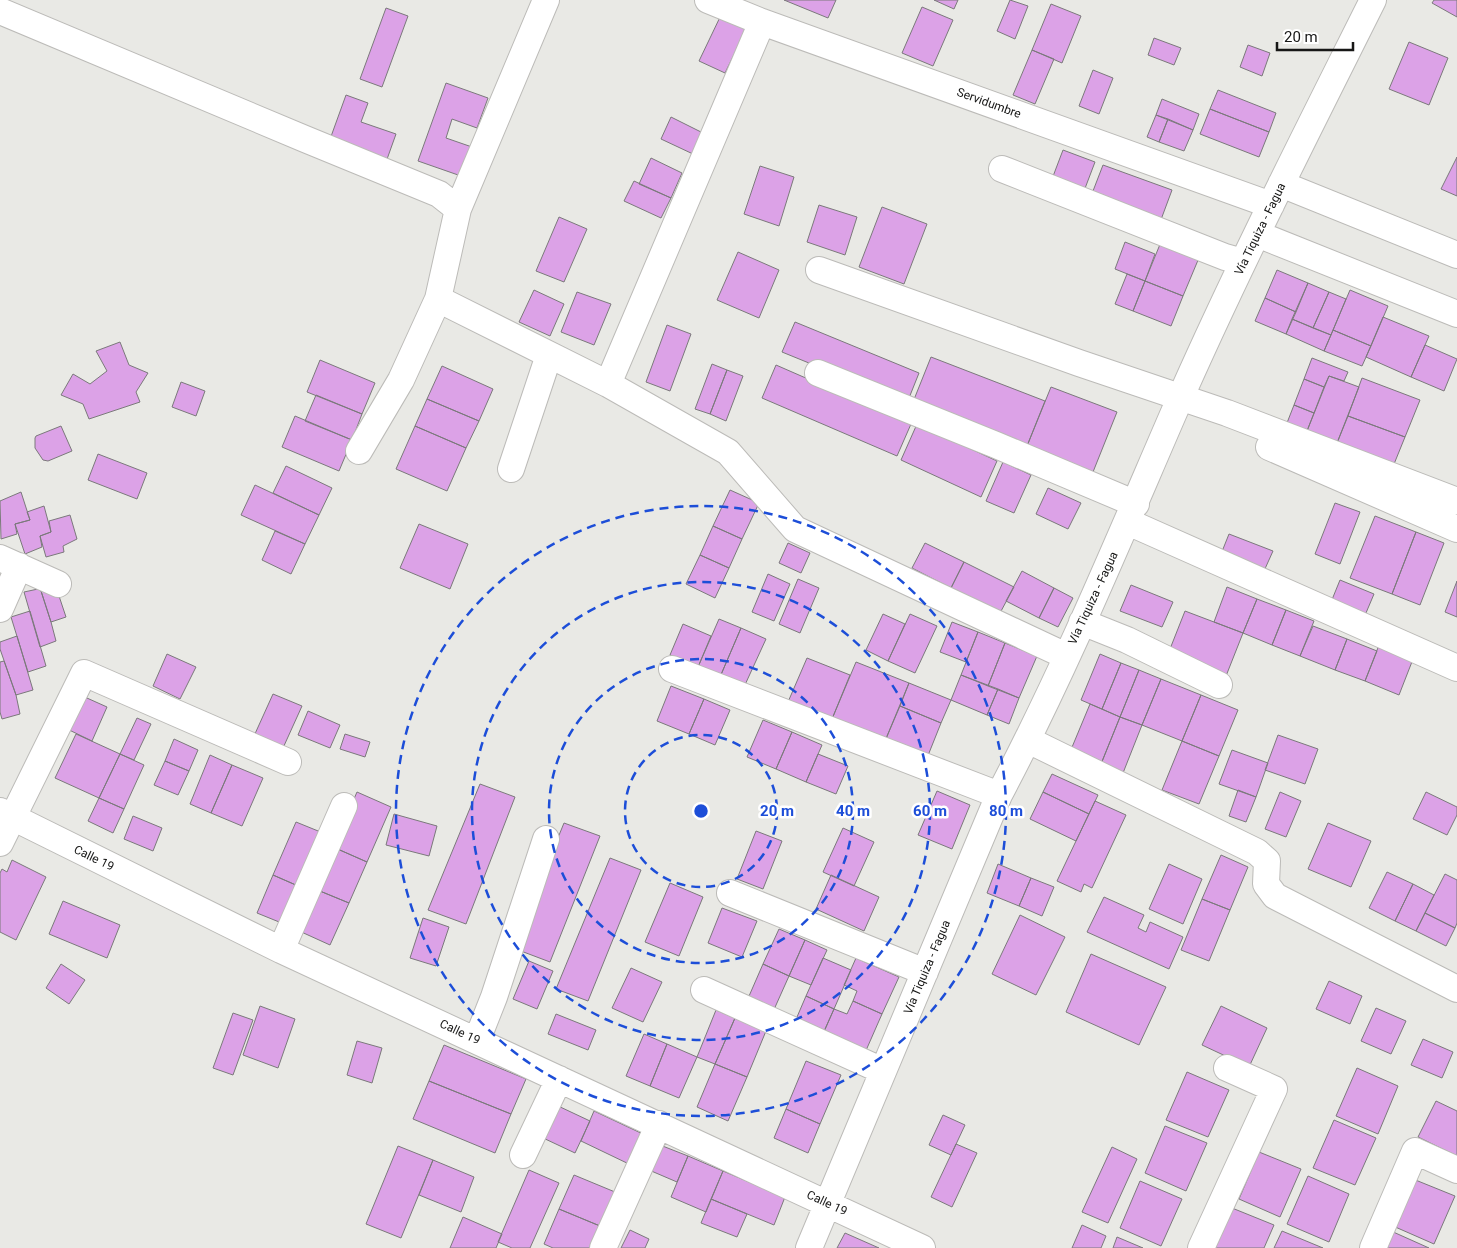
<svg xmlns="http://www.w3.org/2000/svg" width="1457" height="1248" viewBox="0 0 1457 1248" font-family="Roboto,sans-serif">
<rect width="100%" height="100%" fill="#e9e9e5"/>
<path fill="#dca2e7" stroke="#7b797b" d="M784,0H836L828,18Z
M934,0H958L954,9Z
M1010,0L1028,6L1015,39L997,31Z
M1434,0H1457V17L1432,3Z
M1051,4L1081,16L1062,63L1032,50Z
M922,7L953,20L933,66L902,53Z
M386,8L408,16L382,87L360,79Z
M722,13L748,26L725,73L699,61Z
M1154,38L1181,48L1174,65L1148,55Z
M1409,42L1448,58L1429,105L1389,89Z
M1248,45L1270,53L1262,76L1240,67Z
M1032,50L1054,59L1035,104L1013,95Z
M1093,70L1113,78L1099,114L1079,106Z
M446,83L488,98L477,128L452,119L446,138L472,147L461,176L418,161Z
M1218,90L1276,113L1269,132L1210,109Z
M346,95L368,103L361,122L396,134L386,162L329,142Z
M1162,99L1199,114L1193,130L1156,115Z
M1210,109L1269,132L1259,157L1200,134Z
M1156,115L1168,119L1159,142L1147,137Z
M671,117L703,133L693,154L661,139Z
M1168,119L1193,130L1184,151L1159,142Z
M1063,150L1095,162L1084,191L1052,179Z
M1457,157V196L1441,189Z
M651,158L682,173L671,198L639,184Z
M1103,165L1172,190L1159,225L1095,201L1098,193L1093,191Z
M760,166L794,177L779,226L744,214Z
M634,181L671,198L661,218L624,201Z
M819,205L857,217L845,255L807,242Z
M882,207L927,224L904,284L859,267Z
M559,217L587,229L564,282L536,271Z
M1163,237L1201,253L1183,296L1145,281Z
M1125,242L1155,254L1145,281L1115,269Z
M738,252L779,270L759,318L717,300Z
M1277,270L1308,283L1296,312L1265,298Z
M1127,274L1145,281L1133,311L1115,304Z
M1145,281L1183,296L1171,326L1133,311Z
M1308,283L1329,292L1313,328L1292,319Z
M534,290L564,304L550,336L519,322Z
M1350,290L1388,306L1371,346L1333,330Z
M577,292L611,304L594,345L561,332Z
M1329,292L1346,299L1331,335L1313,328Z
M1265,298L1296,312L1286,334L1255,321Z
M1383,317L1429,336L1411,377L1366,357Z
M1292,319L1331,335L1324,351L1286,334Z
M795,322L919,373L907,403L782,352Z
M667,325L691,334L670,391L646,382Z
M1333,330L1371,346L1362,366L1324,351Z
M120,342L129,365L148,373L136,392L140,402L89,419L83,404L61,395L73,374L90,384L107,371L96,351Z
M1425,345L1457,359L1444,391L1411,377Z
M931,357L1045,401L1025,451L911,407Z
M1312,358L1348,372L1344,381L1329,376L1324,387L1304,379Z
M320,360L375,383L362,414L307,392Z
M712,364L727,370L710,414L695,409Z
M776,365L911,424L897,456L762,398Z
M442,366L493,389L479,421L427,399Z
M727,370L743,376L726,421L710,414Z
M1329,376L1359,387L1335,448L1305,436Z
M1362,378L1420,400L1405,437L1348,416Z
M1304,379L1324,387L1314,413L1294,405Z
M181,382L205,391L196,416L172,407Z
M1051,387L1117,412L1091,477L1025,451Z
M316,395L362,414L352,440L305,421Z
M427,399L479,421L466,448L415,426Z
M1294,405L1314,413L1305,436L1285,428Z
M295,416L352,440L339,471L282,447Z
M1348,416L1405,437L1392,469L1335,448Z
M917,424L997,461L981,497L901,460Z
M61,426L72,451L48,461L43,460L35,448V438L36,436Z
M415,426L466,448L447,491L396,469Z
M98,454L147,473L137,499L88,480Z
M1003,462L1031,475L1014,513L986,501Z
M286,466L332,488L319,515L273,493Z
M255,485L319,515L305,544L241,515Z
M1048,488L1081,503L1068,529L1036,514Z
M730,490L759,503L742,539L713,526Z
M21,492L30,520L15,524L17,534L1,539L0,501Z
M1335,503L1360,512L1340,564L1315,554Z
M44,506L51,532L40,536L42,547L25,554L15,524L30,520L27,512Z
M70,515L77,539L63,546L64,552L46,557L40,536L51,532L49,521Z
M1375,516L1416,532L1392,594L1350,578Z
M419,524L468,544L450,589L400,568Z
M713,526L742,539L729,568L700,555Z
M275,531L305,544L291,574L262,560Z
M1416,532L1444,543L1420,605L1392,594Z
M1229,534L1273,551L1264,571L1221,554Z
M788,543L810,553L801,573L779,563Z
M925,543L964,562L951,588L912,568Z
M700,555L729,568L715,598L686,584Z
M964,562L1014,587L1000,613L951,588Z
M1022,571L1054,588L1039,618L1006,601Z
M768,574L790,584L774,621L752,612Z
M798,579L819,588L800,633L779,624Z
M1340,580L1374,594L1363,620L1329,607Z
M1457,581V617L1445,612Z
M1131,585L1173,602L1162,627L1120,611Z
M56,587L66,617L51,622L41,591Z
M1227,587L1257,599L1243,633L1214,622Z
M1054,588L1073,598L1058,627L1039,618Z
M38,589L41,591L51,622L56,641L40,647L24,592Z
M1257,599L1286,610L1272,645L1243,633Z
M1286,610L1314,621L1300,656L1272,645Z
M30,611L46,666L28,672L11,617Z
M1185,611L1243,633L1226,676L1168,654Z
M883,614L905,624L888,661L866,650Z
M910,614L937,626L915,673L888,661Z
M719,619L741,628L720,677L698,667Z
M952,622L978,632L966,662L940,652Z
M683,624L711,636L698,667L670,655Z
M1313,626L1347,639L1335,670L1300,656Z
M741,628L766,639L744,687L720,677Z
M978,632L1005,643L988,686L961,675Z
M17,636L33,690L16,695L0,649V642Z
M1347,639L1377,651L1365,681L1335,670Z
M1381,640L1415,654L1399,695L1365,681Z
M1005,643L1037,656L1019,698L988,686Z
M167,654L196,667L180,699L153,686Z
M1100,654L1121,663L1102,709L1081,700Z
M807,658L850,675L832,719L788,702Z
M4,661L16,695L20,714L2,719L0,712V662Z
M856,662L909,683L885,741L832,719Z
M1121,663L1139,670L1120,717L1102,709Z
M1139,670L1161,679L1142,725L1120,717Z
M961,675L998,689L987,715L951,700Z
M1161,679L1201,695L1182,741L1142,725Z
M909,683L951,700L941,723L900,706Z
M671,686L704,699L689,734L657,721Z
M998,689L1019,698L1009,724L987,715Z
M78,694L107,707L92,741L63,727Z
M273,694L302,706L283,748L254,736Z
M1201,695L1238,710L1219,756L1182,741Z
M704,699L730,710L715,745L689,734Z
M1090,704L1120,717L1101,764L1070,752Z
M900,706L941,723L927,758L885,741Z
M308,711L340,725L330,748L298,735Z
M1120,717L1142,725L1123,773L1101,764Z
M137,718L151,724L134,760L120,754Z
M763,720L792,732L776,769L747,757Z
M792,732L822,745L806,782L776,769Z
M76,734L120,754L99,798L55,778Z
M345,734L370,742L365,757L340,749Z
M1278,735L1318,749L1305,784L1265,770Z
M174,739L198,750L189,771L165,761Z
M1182,741L1219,756L1199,804L1162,790Z
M1232,750L1268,763L1256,797L1219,784Z
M120,754L144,765L124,809L99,798Z
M818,754L848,766L836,794L806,782Z
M210,755L232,765L211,813L190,804Z
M165,761L189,771L178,795L154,785Z
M232,765L263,778L242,826L211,813Z
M1052,774L1098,795L1089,814L1043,792Z
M480,784L515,797L466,924L428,910Z
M1238,790L1256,797L1246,822L1229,816Z
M937,791L970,805L952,849L918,835Z
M357,792L391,807L367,862L333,847Z
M1043,792L1089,814L1076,841L1030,819Z
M1280,792L1301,801L1286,837L1265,829Z
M1426,792L1457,807V815L1447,835L1413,819Z
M99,798L124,809L113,833L88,821Z
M1095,801L1126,815L1092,888L1084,884L1081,892L1057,881Z
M394,814L437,826L429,856L386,845Z
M133,816L162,828L153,851L124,839Z
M296,822L328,835L305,889L273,875Z
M564,823L600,836L550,962L513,948Z
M1328,823L1371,841L1351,887L1308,869Z
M843,828L874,842L854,886L823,872Z
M756,831L782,841L763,889L737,879Z
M333,847L367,862L349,903L315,889Z
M1221,855L1248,867L1230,910L1202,899Z
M610,858L641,870L588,1001L556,989Z
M12,860L46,877L16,940L0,932V873L2,869L7,872Z
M998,864L1031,878L1019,906L987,893Z
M1169,864L1202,879L1183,924L1149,909Z
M1387,872L1413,884L1395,921L1369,908Z
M1445,874L1457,880V923L1455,928L1425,913Z
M273,875L305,889L289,926L257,913Z
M831,875L879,897L864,931L816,909Z
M1031,878L1054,887L1042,916L1019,906Z
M670,883L703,897L679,956L645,942Z
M1413,884L1434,895L1416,931L1395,921Z
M315,889L349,903L330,945L297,930Z
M1104,897L1144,915L1138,928L1146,932L1150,922L1183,937L1169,969L1087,932Z
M1202,899L1230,910L1209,961L1181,950Z
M63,901L120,925L107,958L49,934Z
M722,908L757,921L742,957L708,943Z
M1425,913L1455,928L1446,946L1416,931Z
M1020,915L1065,937L1036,995L992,974Z
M423,918L449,927L436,966L410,958Z
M779,929L805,940L789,976L763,964Z
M805,940L827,950L811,985L789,976Z
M1091,954L1166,987L1139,1045L1066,1012Z
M823,958L851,970L834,1009L806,996Z
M856,958L899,977L882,1014L853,1001L857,991L844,985Z
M529,961L553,971L537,1009L513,999Z
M61,964L85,980L69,1004L46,988Z
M763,964L789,976L772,1014L746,1003Z
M631,968L662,982L643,1022L612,1008Z
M1329,981L1362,996L1350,1024L1316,1009Z
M806,996L834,1009L822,1036L794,1024Z
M853,1001L882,1014L864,1055L822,1036L834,1009L847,1014Z
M260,1006L295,1019L278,1068L243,1055Z
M1221,1006L1267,1028L1249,1067L1202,1045Z
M1376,1008L1406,1021L1391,1054L1361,1041Z
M716,1010L735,1018L715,1064L697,1057Z
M233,1013L253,1020L233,1075L213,1068Z
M556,1014L596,1030L588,1050L548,1034Z
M735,1018L766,1031L747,1077L715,1064Z
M644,1034L667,1044L650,1086L626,1076Z
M1423,1039L1453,1052L1442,1078L1411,1065Z
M357,1041L382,1048L372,1083L347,1075Z
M667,1044L697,1057L679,1098L650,1086Z
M444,1045L526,1079L511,1114L429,1081Z
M806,1061L841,1075L820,1124L786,1109Z
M715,1064L747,1077L728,1121L697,1107Z
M1357,1068L1398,1086L1378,1134L1336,1116Z
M1187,1072L1229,1090L1208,1137L1166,1120Z
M429,1081L511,1114L495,1153L413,1119Z
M1436,1101L1457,1111V1156L1418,1137Z
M556,1105L590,1121L575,1153L541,1137Z
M786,1109L820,1124L808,1153L774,1138Z
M594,1111L645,1135L631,1165L581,1141Z
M943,1115L965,1125L951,1155L929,1145Z
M1334,1120L1376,1138L1355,1185L1313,1168Z
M1165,1126L1207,1143L1186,1191L1145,1173Z
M956,1144L977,1153L952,1207L931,1197Z
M660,1145L688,1156L677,1182L649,1170Z
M398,1146L433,1160L401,1238L366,1224Z
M1112,1147L1137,1159L1108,1223L1082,1212Z
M1259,1152L1301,1169L1280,1217L1239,1199Z
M688,1156L723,1171L706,1212L671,1197Z
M433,1160L474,1177L461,1212L419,1195Z
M529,1170L559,1183L530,1248H512L498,1242Z
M723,1171L785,1197L774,1225L711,1199Z
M574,1175L615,1192L600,1226L559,1209Z
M1308,1176L1349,1194L1329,1242L1287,1224Z
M1413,1179L1455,1196L1434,1244L1393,1226Z
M1140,1181L1182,1199L1161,1246L1120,1228Z
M711,1199L747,1214L737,1237L701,1223Z
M1232,1208L1274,1225L1264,1248H1214Z
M559,1209L600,1226L591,1248H553L544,1244Z
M463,1217L502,1234L496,1248H450Z
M1082,1225L1106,1236L1101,1248H1072Z
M630,1230L649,1239L645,1248H621Z
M1282,1231L1323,1248H1274Z
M1391,1231L1429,1248H1384Z
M845,1233L879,1248H837Z
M1117,1237L1143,1248H1113Z"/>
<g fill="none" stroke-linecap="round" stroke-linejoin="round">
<defs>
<path id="minor" d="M708,0L762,22L1271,205
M0,11L305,139L439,194L458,209
M1002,169L1225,257L1243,262
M1281,184L1457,255
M1257,234L1457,314
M819,270L1079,363L1227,413L1457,501
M438,299L608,384L728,452L795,529L1066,656
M818,373L996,445L1136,504
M608,384L762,22
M1269,447L1457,529
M359,451L401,380L438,299L458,209L546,0
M511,469L549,355
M1128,522L1457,668
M0,558L58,584
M0,609L19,566
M1082,622L1127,640L1219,685
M672,669L999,795
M1028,740L1257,852L1267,861L1266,884L1275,896L1457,989
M0,811L281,950L922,1248
M0,843L84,673L288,762
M730,893L925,972
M281,950L344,806
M704,990L883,1071
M477,1040L494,997L546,839
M523,1155L559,1079
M603,1248L659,1124
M809,1248L999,795C1065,670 1119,539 1175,410C1236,271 1305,136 1373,0
M1201,1248L1274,1089L1227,1068
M1373,1248L1415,1151L1457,1170"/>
</defs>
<use href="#minor" stroke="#bcbbb8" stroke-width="28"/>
<use href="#minor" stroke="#fff" stroke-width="26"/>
</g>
<g fill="none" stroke="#1d4ed8" stroke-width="2.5" stroke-dasharray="9 6">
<circle cx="701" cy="811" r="76"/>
<circle cx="701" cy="811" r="152"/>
<circle cx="701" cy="811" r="229"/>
<circle cx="701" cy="811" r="305"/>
</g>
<g text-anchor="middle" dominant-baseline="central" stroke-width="5" stroke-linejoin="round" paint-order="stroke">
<g font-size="12" fill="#171716" stroke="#fff">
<text transform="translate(989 103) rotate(20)">Servidumbre</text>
<text transform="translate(1260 229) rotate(-64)">Vía Tiquiza - Fagua</text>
<text transform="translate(1093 598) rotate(-65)">Vía Tiquiza - Fagua</text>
<text transform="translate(94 858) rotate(26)">Calle 19</text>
<text transform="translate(927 967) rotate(-67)">Vía Tiquiza - Fagua</text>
<text transform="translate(460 1032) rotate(25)">Calle 19</text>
<text transform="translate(827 1203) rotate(25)">Calle 19</text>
</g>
</g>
<circle cx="701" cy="811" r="8" fill="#1d4ed8" stroke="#fff" stroke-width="2.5"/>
<g font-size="15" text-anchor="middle" font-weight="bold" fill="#1d4ed8" stroke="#fff" stroke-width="5" stroke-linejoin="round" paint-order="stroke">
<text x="777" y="816">20 m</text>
<text x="853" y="816">40 m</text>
<text x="930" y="816">60 m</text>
<text x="1006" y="816">80 m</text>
</g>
<path d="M1277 42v8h76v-8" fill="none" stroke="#171716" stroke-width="2.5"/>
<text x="1284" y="42" font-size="15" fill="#171716" stroke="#ffffff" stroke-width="4" paint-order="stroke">20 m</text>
</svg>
